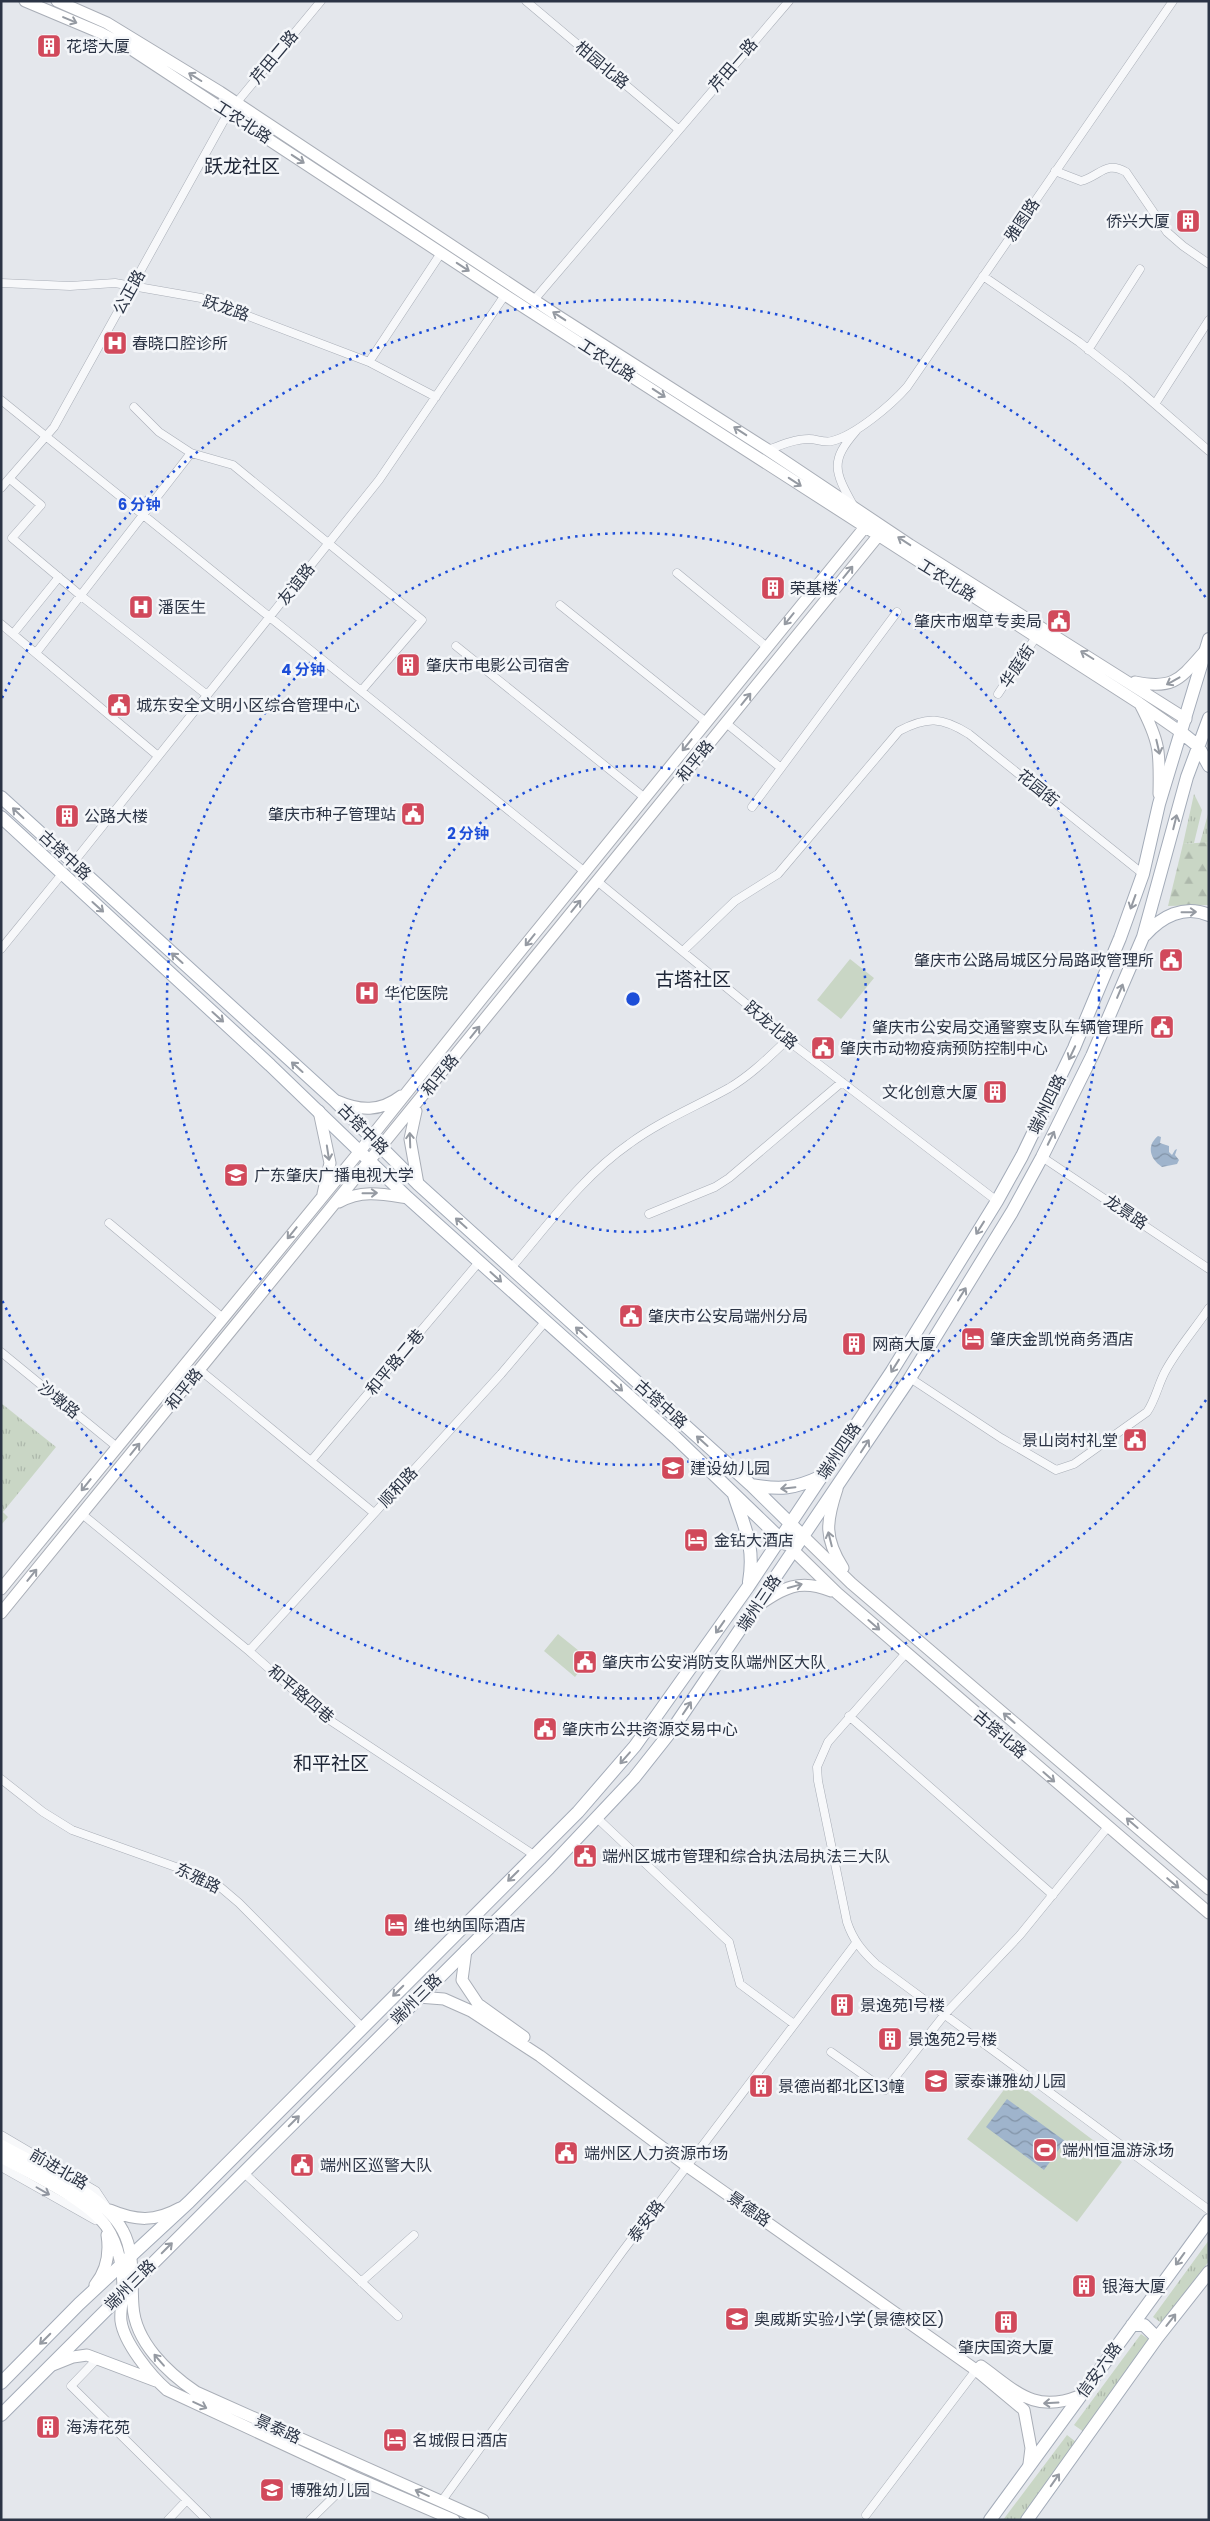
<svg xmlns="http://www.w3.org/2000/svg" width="1210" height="2521" viewBox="0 0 1210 2521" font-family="Poppins,'Noto Sans SC',sans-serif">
<defs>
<pattern id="grass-tufts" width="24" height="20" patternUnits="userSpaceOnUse" patternTransform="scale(1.25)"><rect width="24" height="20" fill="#c9d6c5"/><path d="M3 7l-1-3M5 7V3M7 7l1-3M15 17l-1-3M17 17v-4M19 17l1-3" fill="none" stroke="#adb8ab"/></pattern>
<pattern id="forest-firs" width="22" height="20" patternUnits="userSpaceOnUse" patternTransform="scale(1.25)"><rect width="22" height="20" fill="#c9d6c5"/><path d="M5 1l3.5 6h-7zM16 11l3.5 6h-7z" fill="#adb8ab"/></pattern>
<pattern id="water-waves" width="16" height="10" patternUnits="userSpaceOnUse" patternTransform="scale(1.25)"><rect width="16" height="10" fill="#9fb4cc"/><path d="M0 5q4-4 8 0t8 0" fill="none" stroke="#8293a7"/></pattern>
</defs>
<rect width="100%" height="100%" fill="#e4e7ec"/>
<path fill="url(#grass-tufts)" d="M1194,794L1202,810L1194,843L1183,844Z
M1208,814L1209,842L1200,843Z
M1,1403L56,1447L3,1512L8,1517L1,1525Z
M1209,2240V2261L1163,2324L1153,2317Z
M1141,2334L1151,2341L1084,2432L1074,2425Z
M1067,2435L1076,2442L1019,2520H1003Z"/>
<path fill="url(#forest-firs)" d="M1209,842V905L1168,906L1183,844Z"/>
<path fill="#c9d6c5" d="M850,959L874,978L841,1019L817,1000Z
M558,1634L589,1659L575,1677L544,1651Z
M1012,2079L1122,2162L1077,2222L967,2139Z"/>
<path fill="url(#water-waves)" d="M1158,1136L1161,1137L1160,1143L1169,1146V1152L1172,1155L1175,1150L1177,1149L1175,1155L1179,1160L1177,1164L1162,1167C1150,1159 1146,1146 1158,1136Z
M1007,2099L1065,2141L1044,2170L986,2127Z"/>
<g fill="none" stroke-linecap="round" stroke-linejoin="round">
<defs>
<path id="street" d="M526,1L678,129
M1055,171L1081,181C1100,176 1106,160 1126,172L1167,232L1183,246L1209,264
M983,276L1079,342L1126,379L1209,451
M1,283L70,286L115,283L201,298L369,362L436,397
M534,300L789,1
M1088,350L1140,269
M369,362L441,253
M1,400L585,872
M1155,404L1209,320
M134,407L159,432L191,453L233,465L422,620L362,690
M768,450C781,445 795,439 809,439C817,439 824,443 832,441C856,435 891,405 907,387L1173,1
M10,479L41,505L12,538L80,595L207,695
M1,488L54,427L228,113L321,1
M853,505C834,471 830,461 856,431
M677,573L767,647
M560,605L706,722
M1,624L158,756
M13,634L59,577
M456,646L645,798
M36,653L191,453
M998,694L1036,637
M726,723L781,768
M752,807L897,612
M73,863L379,480L505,295
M597,881L755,1011L787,1040L997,1201
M1,949L62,874
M683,951L735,901L778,874L899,731C927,716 942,717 969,734L1143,874
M1042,1157L1209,1269
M649,1214L715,1187L729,1178L842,1082
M109,1223L223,1318
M511,1268C548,1225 583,1176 629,1144C660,1121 695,1107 729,1088C751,1075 769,1057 787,1040
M1,1352L117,1447
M200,1370L374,1513
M910,1378L1001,1438L1056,1470L1074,1464L1147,1412C1156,1399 1158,1384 1166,1370C1178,1348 1195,1329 1209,1308
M311,1461L479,1262
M82,1514L249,1651L322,1715L534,1855
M249,1651L501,1374L545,1322
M906,1653L828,1742L817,1767L818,1781L847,1922C853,1940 862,1951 876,1964L1209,2210
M849,1716L1053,1895
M1,1779L43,1812L72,1830L201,1876L219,1886L239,1903L362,2027
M597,1818L729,1942L740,1984L794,2024
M831,2052L885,2090L945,2014L1020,1935L1107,1828
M1,2135L96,2191L106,2206
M1,2167L95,2220
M243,2172L398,2316
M361,2282L414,2235
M98,2358L71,2386L207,2520
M441,2502L622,2252L856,1943
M866,2515L976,2370
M168,2520L186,2501
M310,2520L354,2477"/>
<path id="secondary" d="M25,1L101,33L131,49L505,295L1139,703L1182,733
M57,1L107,23L220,92L558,316L768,450L910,545L1186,719
M1135,682C1174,690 1180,679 1205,651
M1140,704C1160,742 1160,752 1159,794
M337,1101C360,1111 380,1112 401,1096
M319,1111L330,1163L323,1194
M416,1111L410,1139L418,1184
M339,1202C362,1189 383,1194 408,1198
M837,1489C826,1522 824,1538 843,1568
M804,1537L851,1583L1209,1889
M794,1551L837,1593L1209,1913
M1,1589L360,1151L483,997L865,527
M757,1606C784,1588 799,1578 831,1591
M1,1613L878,536
M466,1950L462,1980L478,2004L524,2037
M418,1997L444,1999L471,2011L540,2056L687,2166L976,2370L1024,2410L1031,2448L1029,2464
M1,2145C38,2166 104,2194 123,2231C135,2253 131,2282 133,2306C135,2342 168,2373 196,2392L483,2520
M1,2157C31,2174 86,2199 106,2226C119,2245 124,2272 123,2295C122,2303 120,2313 121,2321C124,2343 151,2376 167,2390L354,2477L454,2520
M110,2210C136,2221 155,2222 180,2208
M95,2285C107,2270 110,2254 107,2235
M53,2365L73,2357L87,2355L156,2381
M981,2366C1016,2391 1034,2414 1079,2396"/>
<path id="primary" d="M1182,733L1198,746L1209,766
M1,797L334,1100L418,1184L751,1485L804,1537
M1,817L270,1065L408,1198L676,1438L786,1544
M1145,935C1161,917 1184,904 1209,915
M751,1485C781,1490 794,1489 822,1476
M734,1495C745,1529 755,1546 749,1582
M1132,2325H1144L1157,2338
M1,2383L79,2304L189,2202L578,1812L635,1746L748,1587L892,1371L997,1201L1022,1156L1074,1048L1120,938L1143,874L1159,804L1209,639
M1,2415L549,1868L634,1778L672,1730L910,1378L1012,1212L1042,1157L1092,1056L1143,937L1187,777L1209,718
M990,2520L1209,2220
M1027,2520L1157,2338L1209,2272"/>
</defs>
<use href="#street" stroke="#a9aeb7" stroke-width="9"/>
<use href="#secondary" stroke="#a9aeb7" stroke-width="13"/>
<use href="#primary" stroke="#a3abb8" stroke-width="14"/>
<use href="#street" stroke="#f7f8fa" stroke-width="8"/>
<use href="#secondary" stroke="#fff" stroke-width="11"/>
<use href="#primary" stroke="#fff" stroke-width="12"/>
</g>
<defs><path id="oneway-shaft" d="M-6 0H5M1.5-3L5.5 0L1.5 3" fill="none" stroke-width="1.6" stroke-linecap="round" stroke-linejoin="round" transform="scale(1.25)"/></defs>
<g stroke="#959aa2">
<use href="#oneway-shaft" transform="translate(70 20) rotate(23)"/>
<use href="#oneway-shaft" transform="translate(195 77) rotate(-148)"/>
<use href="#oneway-shaft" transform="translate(298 159) rotate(33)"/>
<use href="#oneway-shaft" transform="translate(463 267) rotate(33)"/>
<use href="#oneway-shaft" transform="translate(559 316) rotate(-147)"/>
<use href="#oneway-shaft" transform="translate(659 393) rotate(33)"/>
<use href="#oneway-shaft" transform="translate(740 431) rotate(-147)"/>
<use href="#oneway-shaft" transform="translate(795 482) rotate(33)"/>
<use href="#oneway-shaft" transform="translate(904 541) rotate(-147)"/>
<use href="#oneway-shaft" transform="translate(848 572) rotate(-51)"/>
<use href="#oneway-shaft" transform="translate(789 619) rotate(129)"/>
<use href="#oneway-shaft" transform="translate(1087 655) rotate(-148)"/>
<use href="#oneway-shaft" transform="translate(1173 681) rotate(151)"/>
<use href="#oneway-shaft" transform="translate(746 699) rotate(-51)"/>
<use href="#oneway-shaft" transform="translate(687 745) rotate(129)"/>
<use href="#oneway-shaft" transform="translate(1158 747) rotate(77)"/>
<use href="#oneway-shaft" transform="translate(18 813) rotate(-137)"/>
<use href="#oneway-shaft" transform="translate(1175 822) rotate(-76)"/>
<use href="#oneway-shaft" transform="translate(1133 902) rotate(110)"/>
<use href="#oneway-shaft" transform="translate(576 906) rotate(-51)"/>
<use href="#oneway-shaft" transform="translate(98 907) rotate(42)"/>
<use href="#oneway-shaft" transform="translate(1189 912) rotate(-1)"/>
<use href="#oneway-shaft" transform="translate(530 940) rotate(129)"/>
<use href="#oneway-shaft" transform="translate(177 958) rotate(-138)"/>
<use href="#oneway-shaft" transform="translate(1120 991) rotate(-67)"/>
<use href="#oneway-shaft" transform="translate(218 1017) rotate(42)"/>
<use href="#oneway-shaft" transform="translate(475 1032) rotate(-51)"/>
<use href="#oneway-shaft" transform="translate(1072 1053) rotate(115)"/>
<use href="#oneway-shaft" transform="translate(297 1067) rotate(-138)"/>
<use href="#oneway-shaft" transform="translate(1051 1138) rotate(-64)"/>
<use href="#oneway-shaft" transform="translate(410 1140) rotate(-92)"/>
<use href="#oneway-shaft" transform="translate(328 1153) rotate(81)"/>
<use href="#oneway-shaft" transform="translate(370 1193) rotate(-1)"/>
<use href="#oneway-shaft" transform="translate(461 1223) rotate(-138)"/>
<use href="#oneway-shaft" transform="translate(980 1228) rotate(122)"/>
<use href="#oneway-shaft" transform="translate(292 1233) rotate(129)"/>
<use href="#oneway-shaft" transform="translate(496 1277) rotate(42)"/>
<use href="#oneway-shaft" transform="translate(962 1294) rotate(-58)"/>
<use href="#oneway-shaft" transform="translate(581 1332) rotate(-138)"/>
<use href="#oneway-shaft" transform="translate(895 1366) rotate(122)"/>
<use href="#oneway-shaft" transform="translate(617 1386) rotate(42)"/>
<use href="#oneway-shaft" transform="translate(702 1441) rotate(-138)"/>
<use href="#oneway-shaft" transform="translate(865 1446) rotate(-57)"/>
<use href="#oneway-shaft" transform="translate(135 1449) rotate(-51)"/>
<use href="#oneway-shaft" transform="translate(86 1485) rotate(129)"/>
<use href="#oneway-shaft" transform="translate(788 1488) rotate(174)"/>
<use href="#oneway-shaft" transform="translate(830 1539) rotate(-104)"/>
<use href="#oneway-shaft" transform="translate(32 1575) rotate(-51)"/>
<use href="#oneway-shaft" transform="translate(795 1586) rotate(-15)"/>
<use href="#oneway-shaft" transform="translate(874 1625) rotate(41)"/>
<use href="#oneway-shaft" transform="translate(720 1627) rotate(125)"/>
<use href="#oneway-shaft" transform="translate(687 1708) rotate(-56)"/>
<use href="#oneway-shaft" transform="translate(1009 1718) rotate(-139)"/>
<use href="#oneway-shaft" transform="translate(625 1758) rotate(131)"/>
<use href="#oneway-shaft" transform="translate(1049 1777) rotate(41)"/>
<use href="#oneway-shaft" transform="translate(1132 1823) rotate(-139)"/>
<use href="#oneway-shaft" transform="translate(513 1876) rotate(135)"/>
<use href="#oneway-shaft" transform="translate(1173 1883) rotate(40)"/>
<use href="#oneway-shaft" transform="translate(398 1991) rotate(135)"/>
<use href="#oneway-shaft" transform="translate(294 2121) rotate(-45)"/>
<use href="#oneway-shaft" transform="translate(167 2248) rotate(-45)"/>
<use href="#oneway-shaft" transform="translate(1180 2259) rotate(126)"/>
<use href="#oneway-shaft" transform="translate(1171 2320) rotate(-52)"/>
<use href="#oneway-shaft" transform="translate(45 2339) rotate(135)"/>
<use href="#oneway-shaft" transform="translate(159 2360) rotate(-131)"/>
<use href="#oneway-shaft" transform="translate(1051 2403) rotate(177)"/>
<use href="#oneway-shaft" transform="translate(200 2405) rotate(25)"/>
<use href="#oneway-shaft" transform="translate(1055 2480) rotate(-55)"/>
<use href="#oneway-shaft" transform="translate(422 2493) rotate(-156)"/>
</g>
<use stroke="#9196a0" href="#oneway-shaft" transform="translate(43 2191) rotate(30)"/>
<g fill="none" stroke="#1d4ed8" stroke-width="2.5" stroke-dasharray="2.5 5">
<circle cx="633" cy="999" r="233"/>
<circle cx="633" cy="999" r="466"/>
<path d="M1206 1400A699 699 0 0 1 2 1300M2 698A699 699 0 0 1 1206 598"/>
</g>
<defs>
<symbol id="building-square" viewBox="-11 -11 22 22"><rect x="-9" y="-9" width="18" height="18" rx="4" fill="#d1495b" stroke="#f4f6f9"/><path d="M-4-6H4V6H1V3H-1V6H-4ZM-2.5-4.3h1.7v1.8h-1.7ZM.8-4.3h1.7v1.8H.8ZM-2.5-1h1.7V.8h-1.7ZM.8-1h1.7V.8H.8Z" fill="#fff"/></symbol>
<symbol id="hospital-square" viewBox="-11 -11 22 22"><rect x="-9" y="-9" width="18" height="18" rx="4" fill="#d1495b" stroke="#f4f6f9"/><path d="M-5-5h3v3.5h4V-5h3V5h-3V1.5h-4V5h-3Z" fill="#fff"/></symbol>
<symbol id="civic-square" viewBox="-11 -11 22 22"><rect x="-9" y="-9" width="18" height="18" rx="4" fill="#d1495b" stroke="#f4f6f9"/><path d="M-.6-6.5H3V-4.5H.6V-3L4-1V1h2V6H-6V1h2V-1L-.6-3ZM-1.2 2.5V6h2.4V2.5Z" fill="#fff"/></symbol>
<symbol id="university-square" viewBox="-11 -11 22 22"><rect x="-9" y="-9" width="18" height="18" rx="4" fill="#d1495b" stroke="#f4f6f9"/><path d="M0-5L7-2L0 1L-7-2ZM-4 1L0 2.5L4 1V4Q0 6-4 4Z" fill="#fff"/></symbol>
<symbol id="hotel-square" viewBox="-11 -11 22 22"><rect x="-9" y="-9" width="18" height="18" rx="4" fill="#d1495b" stroke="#f4f6f9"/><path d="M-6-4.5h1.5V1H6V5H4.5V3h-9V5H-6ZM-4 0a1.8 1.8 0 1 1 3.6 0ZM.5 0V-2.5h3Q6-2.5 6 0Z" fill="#fff"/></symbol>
<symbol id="school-square" viewBox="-11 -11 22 22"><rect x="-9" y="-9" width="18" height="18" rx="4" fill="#d1495b" stroke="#f4f6f9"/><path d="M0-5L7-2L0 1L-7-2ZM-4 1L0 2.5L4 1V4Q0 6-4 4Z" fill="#fff"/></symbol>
<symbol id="stadium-square" viewBox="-11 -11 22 22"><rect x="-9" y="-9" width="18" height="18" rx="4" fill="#d1495b" stroke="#f4f6f9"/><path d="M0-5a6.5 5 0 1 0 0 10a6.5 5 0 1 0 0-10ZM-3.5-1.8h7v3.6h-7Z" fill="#fff"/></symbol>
</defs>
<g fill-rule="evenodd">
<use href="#building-square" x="35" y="32" width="28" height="28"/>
<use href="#building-square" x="1174" y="207" width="28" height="28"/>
<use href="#hospital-square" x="101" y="329" width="28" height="28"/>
<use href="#building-square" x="759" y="574" width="28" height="28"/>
<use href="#hospital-square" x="127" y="593" width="28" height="28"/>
<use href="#civic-square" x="1045" y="607" width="28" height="28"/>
<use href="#building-square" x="394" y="651" width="28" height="28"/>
<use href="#civic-square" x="105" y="691" width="28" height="28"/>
<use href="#civic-square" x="399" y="800" width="28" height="28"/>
<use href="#building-square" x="53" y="802" width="28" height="28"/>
<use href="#civic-square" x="1157" y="946" width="28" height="28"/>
<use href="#hospital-square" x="353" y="979" width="28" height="28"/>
<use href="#civic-square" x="1148" y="1013" width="28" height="28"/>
<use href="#civic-square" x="809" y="1034" width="28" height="28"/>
<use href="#building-square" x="981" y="1078" width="28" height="28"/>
<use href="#university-square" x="222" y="1161" width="28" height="28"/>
<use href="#civic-square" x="617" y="1302" width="28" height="28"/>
<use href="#hotel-square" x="959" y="1325" width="28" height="28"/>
<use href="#building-square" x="840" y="1330" width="28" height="28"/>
<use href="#civic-square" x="1121" y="1426" width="28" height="28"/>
<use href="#school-square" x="659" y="1454" width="28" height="28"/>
<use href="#hotel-square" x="682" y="1526" width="28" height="28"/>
<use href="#civic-square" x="571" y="1648" width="28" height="28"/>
<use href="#civic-square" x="531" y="1715" width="28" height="28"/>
<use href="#civic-square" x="571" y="1842" width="28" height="28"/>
<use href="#hotel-square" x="382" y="1911" width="28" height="28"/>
<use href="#building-square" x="828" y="1991" width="28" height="28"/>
<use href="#building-square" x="876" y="2025" width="28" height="28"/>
<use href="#school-square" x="922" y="2067" width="28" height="28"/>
<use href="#building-square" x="747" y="2072" width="28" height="28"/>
<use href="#stadium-square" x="1031" y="2136" width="28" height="28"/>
<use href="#civic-square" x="552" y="2139" width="28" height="28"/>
<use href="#civic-square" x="288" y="2151" width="28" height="28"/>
<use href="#building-square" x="1070" y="2272" width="28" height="28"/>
<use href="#school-square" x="723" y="2305" width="28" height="28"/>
<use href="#building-square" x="992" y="2308" width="28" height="28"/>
<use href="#building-square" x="34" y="2413" width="28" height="28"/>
<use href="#hotel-square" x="381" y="2426" width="28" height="28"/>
<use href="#school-square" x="258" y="2476" width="28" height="28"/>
</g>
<g text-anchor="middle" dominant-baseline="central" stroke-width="5" stroke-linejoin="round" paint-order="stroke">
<g font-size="16" fill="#2b3445" stroke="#f4f6f9" text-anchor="start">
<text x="66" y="46">花塔大厦</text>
<text x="1170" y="221" text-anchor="end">侨兴大厦</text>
<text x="132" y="343">春晓口腔诊所</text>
<text x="790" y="588">荣基楼</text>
<text x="158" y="607">潘医生</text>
<text x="1042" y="621" text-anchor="end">肇庆市烟草专卖局</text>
<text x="426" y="665">肇庆市电影公司宿舍</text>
<text x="136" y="705">城东安全文明小区综合管理中心</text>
<text x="396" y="814" text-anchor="end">肇庆市种子管理站</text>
<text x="84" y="816">公路大楼</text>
<text x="1154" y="960" text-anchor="end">肇庆市公路局城区分局路政管理所</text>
<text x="384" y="993">华佗医院</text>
<text x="1144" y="1027" text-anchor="end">肇庆市公安局交通警察支队车辆管理所</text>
<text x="840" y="1048">肇庆市动物疫病预防控制中心</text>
<text x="978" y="1092" text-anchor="end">文化创意大厦</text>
<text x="254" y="1175">广东肇庆广播电视大学</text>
<text x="648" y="1316">肇庆市公安局端州分局</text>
<text x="990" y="1339">肇庆金凯悦商务酒店</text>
<text x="872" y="1344">网商大厦</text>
<text x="1118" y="1440" text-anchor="end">景山岗村礼堂</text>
<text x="690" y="1468">建设幼儿园</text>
<text x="714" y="1540">金钻大酒店</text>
<text x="602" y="1662">肇庆市公安消防支队端州区大队</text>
<text x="562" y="1729">肇庆市公共资源交易中心</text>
<text x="602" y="1856">端州区城市管理和综合执法局执法三大队</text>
<text x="414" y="1925">维也纳国际酒店</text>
<text x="860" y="2005">景逸苑1号楼</text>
<text x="908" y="2039">景逸苑2号楼</text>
<text x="954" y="2081">蒙泰谦雅幼儿园</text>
<text x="778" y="2086">景德尚都北区13幢</text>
<text x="1062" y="2150">端州恒温游泳场</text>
<text x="584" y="2153">端州区人力资源市场</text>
<text x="320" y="2165">端州区巡警大队</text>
<text x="1102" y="2286">银海大厦</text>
<text x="754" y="2319">奥威斯实验小学(景德校区)</text>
<text x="1006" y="2347" text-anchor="middle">肇庆国资大厦</text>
<text x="66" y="2427">海涛花苑</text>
<text x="412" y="2440">名城假日酒店</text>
<text x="290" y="2490">博雅幼儿园</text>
</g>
<g font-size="16" fill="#2b3445" stroke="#f4f6f9">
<text transform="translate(274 57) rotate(-50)">芹田二路</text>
<text transform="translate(602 65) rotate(40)">柑园北路</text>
<text transform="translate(733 65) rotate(-49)">芹田一路</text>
<text transform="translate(243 122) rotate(33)">工农北路</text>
<text transform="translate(1022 220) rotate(-56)">雅图路</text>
<text transform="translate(129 292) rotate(-61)">公正路</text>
<text transform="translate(226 308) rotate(19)">跃龙路</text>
<text transform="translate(607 360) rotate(33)">工农北路</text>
<text transform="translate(947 580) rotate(32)">工农北路</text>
<text transform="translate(296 584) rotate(-51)">友谊路</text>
<text transform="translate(1017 666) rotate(-56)">华庭街</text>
<text transform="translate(695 761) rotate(-51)">和平路</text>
<text transform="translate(1038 788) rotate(39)">花园街</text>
<text transform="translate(65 855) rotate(43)">古塔中路</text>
<text transform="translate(771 1025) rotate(41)">跃龙北路</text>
<text transform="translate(440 1075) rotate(-51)">和平路</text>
<text transform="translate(1047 1104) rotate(-64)">端州四路</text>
<text transform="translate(363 1129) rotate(45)">古塔中路</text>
<text transform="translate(1126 1212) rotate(34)">龙景路</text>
<text transform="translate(395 1362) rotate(-50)">和平路二巷</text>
<text transform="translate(184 1389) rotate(-51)">和平路</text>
<text transform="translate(59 1400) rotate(39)">沙墩路</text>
<text transform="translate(661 1404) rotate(42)">古塔中路</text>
<text transform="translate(839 1451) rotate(-56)">端州四路</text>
<text transform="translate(398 1487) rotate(-47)">顺和路</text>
<text transform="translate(759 1603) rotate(-56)">端州三路</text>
<text transform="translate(301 1694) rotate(40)">和平路四巷</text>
<text transform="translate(1000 1734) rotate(41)">古塔北路</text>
<text transform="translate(198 1878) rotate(26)">东雅路</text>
<text transform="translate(416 1999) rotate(-45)">端州三路</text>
<text transform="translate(59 2169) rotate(30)">前进北路</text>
<text transform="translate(749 2209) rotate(35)">景德路</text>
<text transform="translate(646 2221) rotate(-53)">泰安路</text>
<text transform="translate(130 2285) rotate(-45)">端州三路</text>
<text transform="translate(1099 2370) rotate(-54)">信安六路</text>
<text transform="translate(278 2429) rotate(24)">景泰路</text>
</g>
<g font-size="19" fill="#1d2536" stroke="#f4f6f9">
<text x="242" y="166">跃龙社区</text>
<text x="693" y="979">古塔社区</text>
<text x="331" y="1763">和平社区</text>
</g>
</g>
<circle cx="633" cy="999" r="8" fill="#1d4ed8" stroke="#f4f6f9" stroke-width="2.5"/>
<g font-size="15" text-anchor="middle" font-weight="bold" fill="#1d4ed8" stroke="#f4f6f9" stroke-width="5" stroke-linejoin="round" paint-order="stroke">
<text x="139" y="510">6 分钟</text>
<text x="303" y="675">4 分钟</text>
<text x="468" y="839">2 分钟</text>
</g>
<rect width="1210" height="2521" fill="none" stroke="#2b3445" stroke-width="5"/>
</svg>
